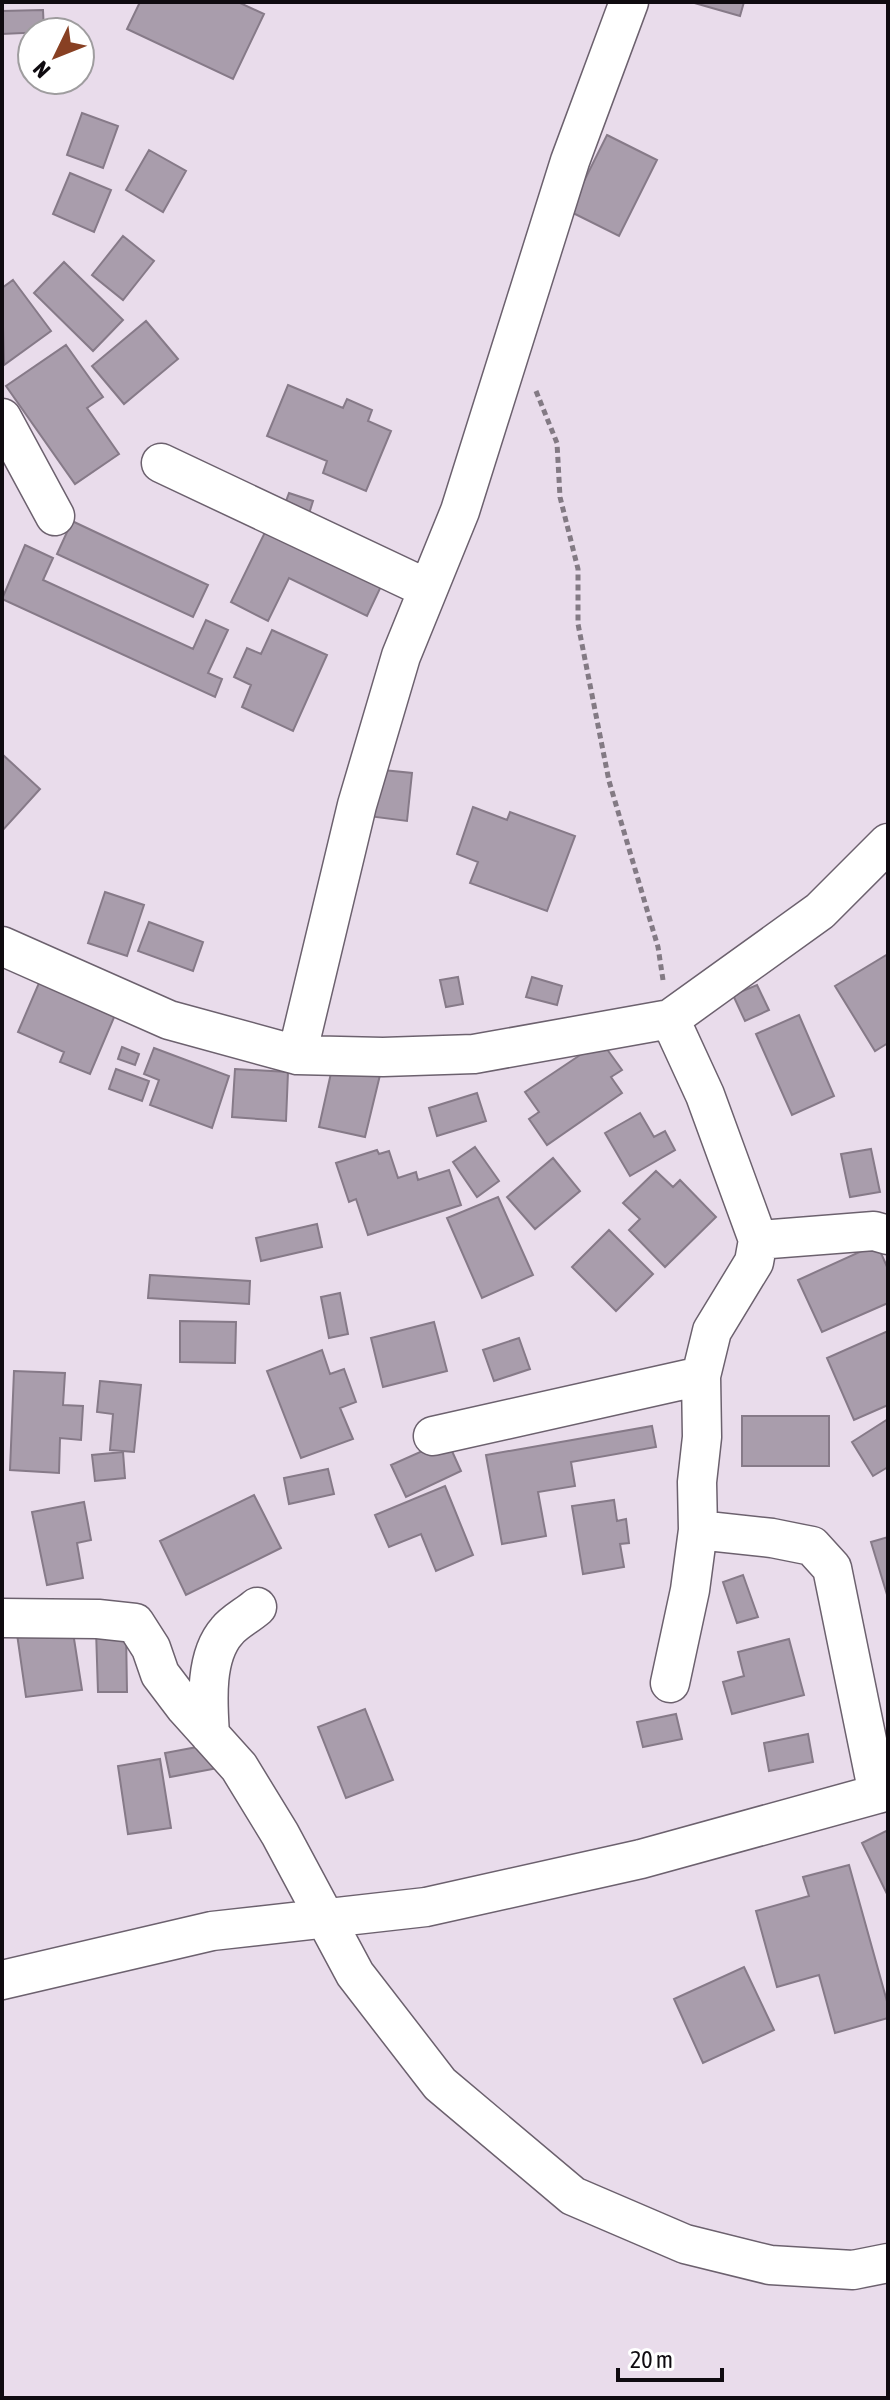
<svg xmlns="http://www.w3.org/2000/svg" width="890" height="2400" viewBox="0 0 890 2400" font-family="'Asap Condensed',sans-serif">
<rect width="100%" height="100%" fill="#e9dceb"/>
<path fill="#a99dac" stroke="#867a88" stroke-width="2" d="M140,2H238L264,14L233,79L127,29Z
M691,2H744L740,16Z
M43,10L44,32L2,34V11Z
M82,113L118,126L103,168L67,155Z
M607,135L657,160L619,236L569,211Z
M149,150L186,171L163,212L126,190Z
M70,173L111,190L94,232L53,214Z
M123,236L154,261L123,300L92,275Z
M64,262L123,320L93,351L34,293Z
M13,280L51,331L4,365L2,288Z
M146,321L178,359L124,404L92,366Z
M66,345L103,397L87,408L119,454L75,484L6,386Z
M288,385L343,408L347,399L372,410L368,421L391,431L366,491L323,473L327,461L267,436Z
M289,493L313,501L307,520L282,512Z
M72,521L208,585L193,617L57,554Z
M270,522L384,580L367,616L289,578L268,621L231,602Z
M25,545L53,558L43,580L193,649L206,620L228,630L208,673L222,679L215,697L2,599Z
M272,630L327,655L293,731L242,707L251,685L234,677L247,648L261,654Z
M2,754L40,789L2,831Z
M373,769L412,773L407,821L368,816Z
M473,807L507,820L510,812L575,836L547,911L470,883L478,862L457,854Z
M105,892L144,905L127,956L88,943Z
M149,922L203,942L193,971L138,951Z
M888,954V1043L875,1051L835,986Z
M458,977L463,1004L446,1007L440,980Z
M532,977L562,986L557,1005L526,997Z
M39,983L115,1015L90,1074L60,1062L64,1052L18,1032Z
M757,985L769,1010L745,1021L733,995Z
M799,1015L834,1096L792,1115L756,1034Z
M601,1041L622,1070L611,1077L622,1093L547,1145L529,1119L539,1112L525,1092Z
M122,1047L139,1054L135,1065L118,1059Z
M154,1048L229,1076L212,1128L150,1105L159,1080L144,1074Z
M333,1064L380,1075L365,1137L319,1127Z
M116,1069L149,1081L142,1101L109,1089Z
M235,1069L288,1072L286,1121L232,1117Z
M477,1093L486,1121L437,1136L429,1108Z
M640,1113L654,1137L665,1131L675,1150L630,1176L605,1133Z
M475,1147L499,1181L477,1197L453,1162Z
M871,1149L880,1192L850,1197L841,1154Z
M377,1150L379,1154L389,1151L398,1178L416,1172L418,1180L449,1170L461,1205L368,1235L356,1199L349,1202L336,1163Z
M553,1158L580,1191L535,1229L507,1197Z
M656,1171L673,1187L680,1180L716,1217L665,1267L629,1230L640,1219L623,1203Z
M498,1197L533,1275L482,1298L447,1218Z
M317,1224L322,1247L261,1261L256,1238Z
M609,1230L653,1274L616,1311L572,1267Z
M877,1244L888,1269V1303L822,1332L798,1280Z
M150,1275L250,1281L249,1304L148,1298Z
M340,1293L348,1334L329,1338L321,1297Z
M180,1321L236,1322L235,1363L180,1362Z
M434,1322L447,1371L383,1387L371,1338Z
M888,1331V1405L854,1420L827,1358Z
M519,1338L530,1369L494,1381L483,1350Z
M322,1350L330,1374L344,1369L356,1402L340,1408L353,1439L301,1458L267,1371Z
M14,1371L65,1373L63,1405L83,1406L81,1440L60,1438L59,1473L10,1470Z
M100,1381L141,1385L134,1452L110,1450L113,1414L97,1412Z
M742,1416H829V1466H742Z
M888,1419V1467L873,1476L852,1442Z
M652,1426L656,1447L571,1462L575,1486L538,1492L546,1536L502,1544L486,1455Z
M447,1440L461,1471L406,1497L391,1465Z
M123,1452L125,1478L95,1481L92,1455Z
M328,1469L334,1494L289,1504L284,1478Z
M445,1486L473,1555L436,1571L421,1534L389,1547L375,1515Z
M254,1495L281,1548L186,1595L160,1541Z
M614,1500L617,1521L626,1519L629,1543L620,1544L624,1567L583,1574L572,1506Z
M84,1502L91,1540L77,1543L83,1578L47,1585L32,1512Z
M888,1537V1598L871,1542Z
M743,1575L758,1617L737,1623L723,1582Z
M72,1626L82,1690L26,1697L17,1634Z
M96,1630H126L127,1692H98Z
M789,1639L804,1695L732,1714L723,1682L744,1676L738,1652Z
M365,1709L393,1780L346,1798L318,1727Z
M676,1714L682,1739L643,1747L637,1722Z
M808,1734L813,1762L769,1771L764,1743Z
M213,1744L218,1768L170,1777L165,1753Z
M160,1759L171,1828L128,1834L118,1766Z
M888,1830V1896L862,1843Z
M849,1865L888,2005V2018L835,2033L819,1975L777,1987L756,1911L809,1896L803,1877Z
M744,1967L774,2030L703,2063L674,1999Z"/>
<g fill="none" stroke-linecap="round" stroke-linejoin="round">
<defs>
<path id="minor" d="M2,418L55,516
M161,463L428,589
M2,946L169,1020L297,1055L383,1057L474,1054L670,1019L820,911L888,843
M670,1019L705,1095L758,1240L754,1262L712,1331L701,1376L702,1437L697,1482L698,1530L690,1590L670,1683
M297,1055L357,805L401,656L460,511L570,161L629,2
M758,1240L874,1231L888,1235
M433,1436L701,1376
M698,1530L772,1538L812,1546L832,1568L878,1794
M2,1618L98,1619L135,1623L151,1648L160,1674L185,1707L239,1767L280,1834L355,1974L440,2084L573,2196L685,2244L770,2265L853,2270L888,2263
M210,1735C208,1704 204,1657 227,1631C234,1622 248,1615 257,1607
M2,1980L212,1931L426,1907L641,1859L888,1791"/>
</defs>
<use href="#minor" stroke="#6c616e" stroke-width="41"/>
<path stroke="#837a84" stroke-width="5" stroke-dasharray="6 4" stroke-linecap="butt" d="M536,391L557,443L560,497L578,569V624L609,781L658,947L663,980"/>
<use href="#minor" stroke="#fff" stroke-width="38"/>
</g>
<rect width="890" height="2400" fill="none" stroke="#0f0b10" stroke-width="8"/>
<g transform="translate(56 56) rotate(227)"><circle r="38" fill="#ffffff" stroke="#9f9d9f" stroke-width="2"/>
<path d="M0-6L14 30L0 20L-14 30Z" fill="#884023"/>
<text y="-12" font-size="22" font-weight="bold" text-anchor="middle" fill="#0f0b10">N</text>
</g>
<path d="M618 2368v12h104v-12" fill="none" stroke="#0f0b10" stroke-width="4"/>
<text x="630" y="2368" font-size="24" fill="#0f0b10" stroke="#ffffff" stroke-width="6" paint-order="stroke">20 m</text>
</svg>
